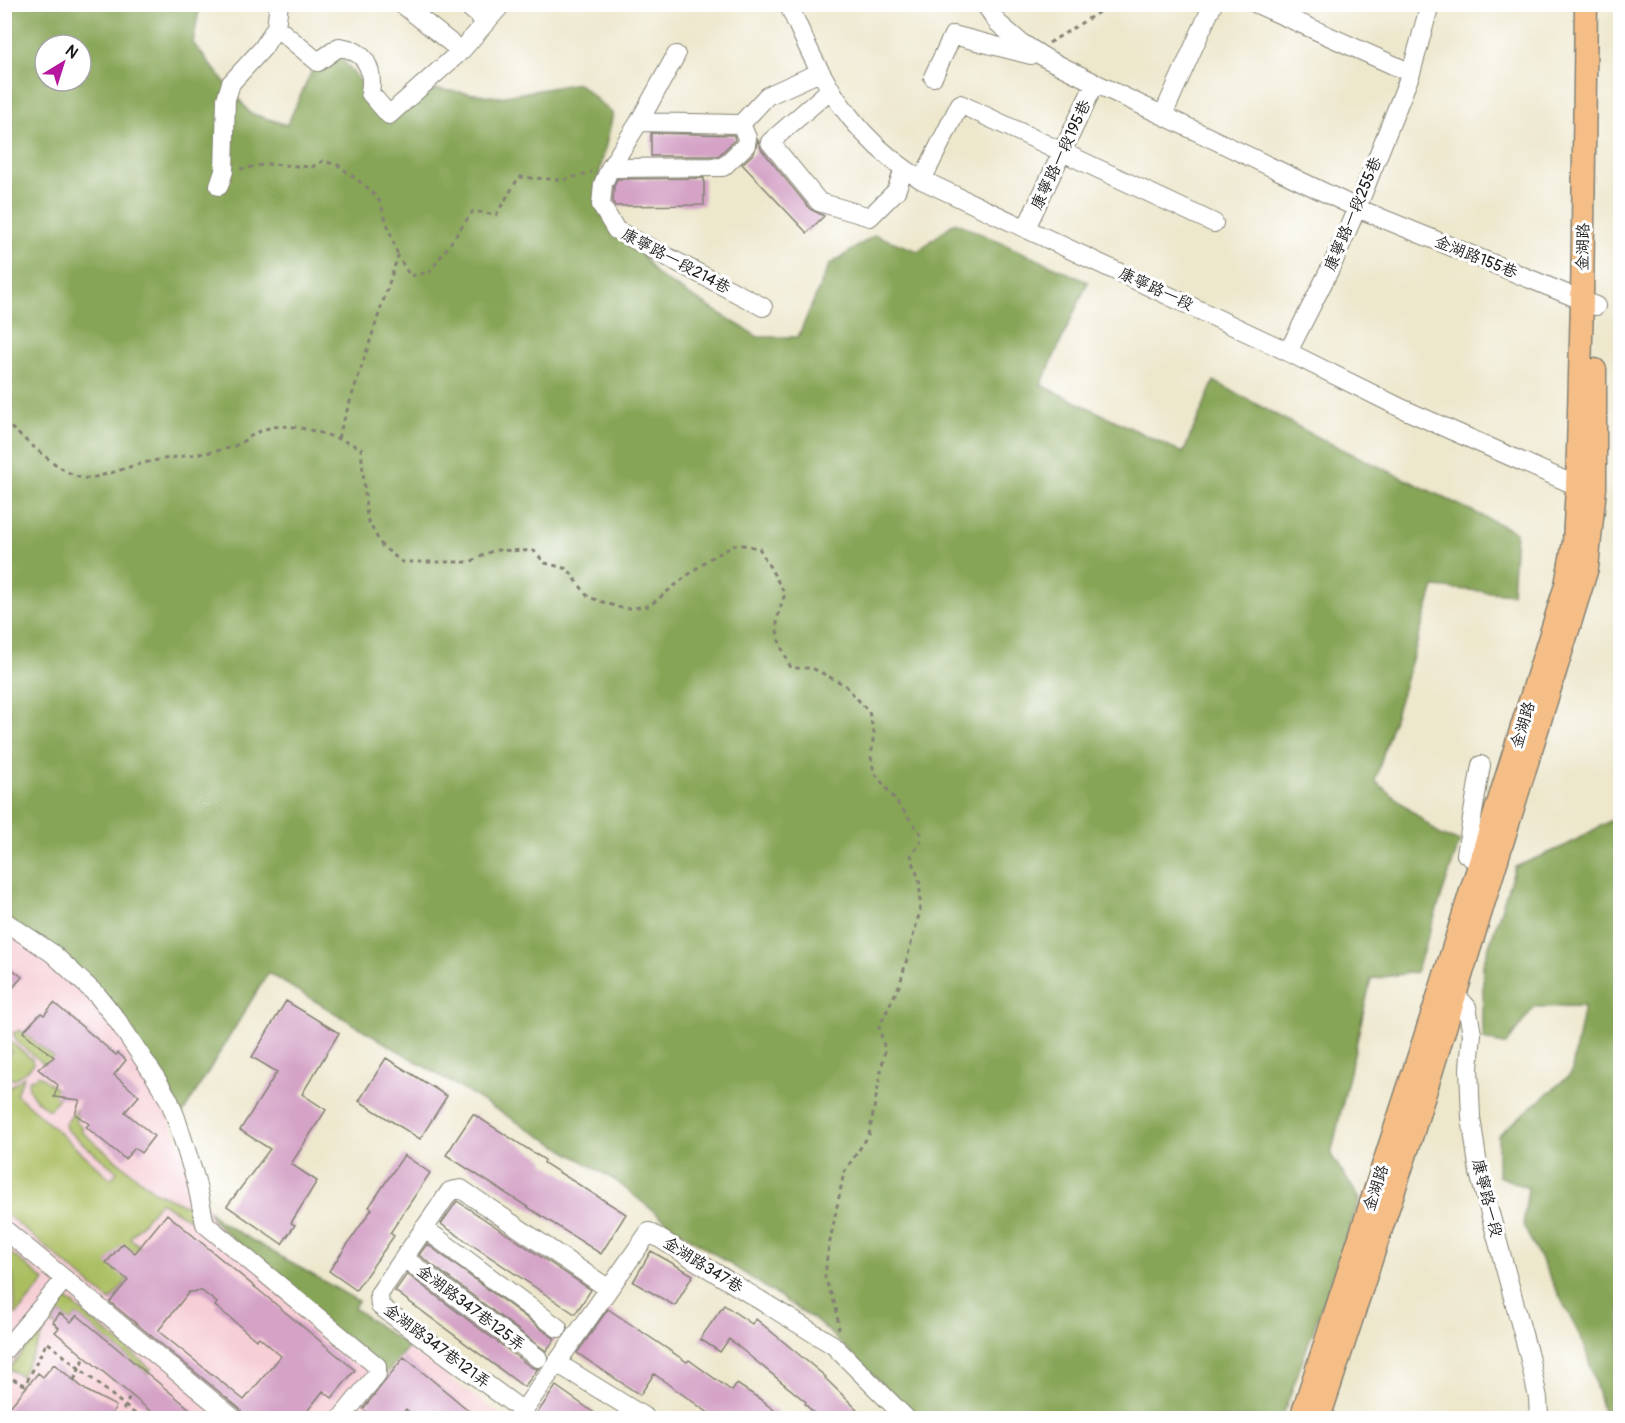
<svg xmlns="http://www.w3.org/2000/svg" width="1625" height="1423" viewBox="0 0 1625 1423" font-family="Pangolin,'LXGW WenKai TC',sans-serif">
<rect width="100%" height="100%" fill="#fff"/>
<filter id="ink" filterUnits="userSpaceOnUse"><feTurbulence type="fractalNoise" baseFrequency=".0167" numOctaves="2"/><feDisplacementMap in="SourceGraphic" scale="12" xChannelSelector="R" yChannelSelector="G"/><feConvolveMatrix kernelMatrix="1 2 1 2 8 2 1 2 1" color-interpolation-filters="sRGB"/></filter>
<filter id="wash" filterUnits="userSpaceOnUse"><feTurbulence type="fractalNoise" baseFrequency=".008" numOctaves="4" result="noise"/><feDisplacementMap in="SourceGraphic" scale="24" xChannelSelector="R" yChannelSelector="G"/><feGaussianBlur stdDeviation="1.35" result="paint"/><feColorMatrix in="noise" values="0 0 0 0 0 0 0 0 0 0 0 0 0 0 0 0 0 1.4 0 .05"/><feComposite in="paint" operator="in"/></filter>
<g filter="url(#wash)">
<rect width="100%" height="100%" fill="#ede7cc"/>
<path fill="#f6cfd6" d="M4,914L123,1016L209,1210L219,1221L358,1301L354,1308L501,1415L498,1418H5Z"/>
<path fill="#aabe61" stroke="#636d3e" stroke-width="1.5" d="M20,1030L56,1059L44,1064L17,1042L13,1033Z
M9,1041L32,1059L33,1064L28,1070L13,1080L5,1072V1061L12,1051L6,1046Z
M39,1075L57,1090V1096L59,1098L50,1109H47C37,1101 29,1095 28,1082L31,1078L33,1079Z
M24,1077L16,1094L111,1179L117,1172L66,1129L65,1124L76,1110V1114L78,1116L75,1120L83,1128L81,1131L154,1191L194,1209L196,1223L160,1202L130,1238L149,1254L110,1301L5,1213V1085L8,1088Z
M11,1253L45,1281L17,1314H15L14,1283L9,1254Z
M66,1298L151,1369L148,1374L77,1315L71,1322L60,1313L53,1322L59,1327L49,1323L21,1376L9,1369Z"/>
<path fill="#87a557" stroke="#52603a" stroke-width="1.5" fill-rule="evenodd" d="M4,5H200L193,43L250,113L287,125L313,68L340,57L389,115H395L436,89L499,97L578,83L613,114L595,192L657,275L758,337H798L829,265L875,235L918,251L955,222L1088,282L1041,385L1183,453L1214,381L1317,437L1516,532L1512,594L1434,587L1375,781L1442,836L1460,841L1416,972L1371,979L1331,1155L1360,1199L1282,1418H917L821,1324L672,1226L616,1181L268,973L182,1115L158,1068L5,914ZM45,45H81V81H45Z
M1620,815V1418H1605L1584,1344L1523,1225L1528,1188L1498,1176V1135L1571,1074L1584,1006L1534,1007L1506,1045L1483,1039V964L1515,867L1567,845Z
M209,1210L219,1221L358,1301L354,1308L408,1347L384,1377L213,1221Z"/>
<g id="blocks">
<path fill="#d4a3c6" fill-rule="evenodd" d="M651,133L734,135L735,140L718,156H651Z
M758,140L761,149L810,209L824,216L807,233L742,164L754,153Z
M704,178V205L615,206L613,202L614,187L617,179Z
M4,962L22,977L4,998Z
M286,1001L339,1033L302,1094L326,1110L291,1164L317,1181L291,1223L295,1225L282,1244L227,1206L270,1149L240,1130L277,1072L252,1057Z
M54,1003L116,1055L118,1053L126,1060L114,1075L139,1096L125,1112L154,1136L141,1153L135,1148L125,1159L86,1127L89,1124L75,1114L80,1100L54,1097L58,1085L38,1069L54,1057L23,1032L41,1013L44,1015Z
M386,1058L447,1096L420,1139L359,1101Z
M473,1114L545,1160L544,1163L626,1214L601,1254L446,1155Z
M404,1155L430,1173L390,1233L394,1236L356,1290L329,1271L372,1209L369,1207Z
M457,1201L591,1290L575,1314L441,1224Z
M167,1214L355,1370L332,1398L323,1391L301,1419H246L240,1409L110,1302L128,1280L106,1263L123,1243L135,1253ZM202,1291L217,1303L215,1306L229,1317L256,1340L259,1337L281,1356L244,1400L158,1331L189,1292Z
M427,1244L555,1339L546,1351L419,1255Z
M651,1251L693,1275L675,1306L633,1282Z
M407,1274L531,1367L538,1369L524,1387L395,1291Z
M724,1305L752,1324L756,1319L826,1377L825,1378L867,1419H820L805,1404L806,1402L729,1339L720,1352L700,1339Z
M608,1309L687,1362L689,1360L732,1391L737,1384L766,1403V1404L786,1419H717L654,1374L640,1395L577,1353Z
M60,1313L71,1322L77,1315L202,1419H160L55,1332L59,1328L53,1322Z
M404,1357L431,1379L479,1419H417L406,1409L398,1419H375L363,1409Z
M54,1364L87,1391L116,1406L109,1419H4V1414L38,1373L43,1377Z
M556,1386L603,1419H533Z"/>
</g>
</g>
<g filter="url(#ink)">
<use href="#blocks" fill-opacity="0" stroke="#848274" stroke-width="1.5"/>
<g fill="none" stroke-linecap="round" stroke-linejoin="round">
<defs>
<path id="minor" d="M402,4L461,51
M465,4L487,22
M788,4C799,27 808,50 820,71C843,115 879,155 922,180L1278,347L1401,408L1577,486L1587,487
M985,4L998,23L1020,42L1047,59L1095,83L1357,208L1596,306
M1257,4L1411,73
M276,27L318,62L339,47C365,50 374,68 370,93L389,115L461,51L502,4
M676,55L639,122L610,168L603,184L601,205L616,230L763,307
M933,77L953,35L1031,55
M831,89L770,142L819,202L870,217L896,191L904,169
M1163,115L1213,4
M639,122L741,124
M610,168L723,167L746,145L747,138L741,124L767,96L820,72
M922,180L960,104L1214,223
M219,186L224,171L226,99L231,83L263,48L276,27L279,4
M1026,228L1095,83
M1288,352L1333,263L1357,208L1411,73L1430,4
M1480,864L1466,854L1481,765
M4,921L52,953L98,996L117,1020L152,1072L169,1100L176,1118L196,1181L205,1224L377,1366V1374L341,1418
M1445,992L1455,994L1467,1007L1472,1034L1469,1068L1471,1117L1479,1173L1529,1356L1538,1398L1539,1418
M424,1228L558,1328
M4,1229L233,1418
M404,1258L538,1358
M4,1351L65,1279
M557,1363L646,1418
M523,1411L380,1306L379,1294L450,1191L461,1189L609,1289
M518,1418L649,1232L833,1345L906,1418"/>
<path id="major" d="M1301,1418L1440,991L1566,585L1574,542L1577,486L1582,301L1586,4
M1319,1418L1409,1144L1587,568L1595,488V370"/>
</defs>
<use href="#minor" stroke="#848274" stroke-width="20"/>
<use href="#major" stroke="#848274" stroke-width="25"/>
<path stroke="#848274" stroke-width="3" stroke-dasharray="4.5 4.5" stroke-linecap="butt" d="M1049,43L1112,4
M240,169L268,164L312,167L323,161L338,165L369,189L380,202L398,256
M4,422C22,436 61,474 82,478C97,480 131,465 148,462C175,456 202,455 229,448C243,444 254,431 269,428C296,421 337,438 361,448L367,519L382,546L402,562H470L494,550L534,551L545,563L568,569L588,597L624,609L649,606L707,560L737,544L759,548L785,594C772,629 775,634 791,668H812L845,685L869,712L874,733L871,757L874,772L921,834L920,844L911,855L920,884V911L900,984L879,1027L885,1050L869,1135L844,1172L827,1256L825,1278L836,1307L839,1329
M338,438L398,256L410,276L430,272L473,211L496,215L519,177L563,180L592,172
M4,1035L8,1037L4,1046
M4,1047L10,1051L4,1058
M5,1375L25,1385L47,1342L140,1418"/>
<use href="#minor" stroke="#fff" stroke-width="18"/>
<use href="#major" stroke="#f6be87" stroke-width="22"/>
<path stroke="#848274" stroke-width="3" stroke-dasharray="4.5 4.5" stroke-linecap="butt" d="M74,1380L85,1357
M119,1418L131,1395"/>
</g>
</g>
<g text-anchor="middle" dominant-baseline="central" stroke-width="6" stroke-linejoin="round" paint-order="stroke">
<g font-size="16" fill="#1c1c1c" stroke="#fff">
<text transform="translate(1061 155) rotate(-65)">康寧路一段195巷</text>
<text transform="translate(1353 214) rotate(-67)">康寧路一段255巷</text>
<text transform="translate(1583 247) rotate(-89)">金湖路</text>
<text transform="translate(1476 257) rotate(22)">金湖路155巷</text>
<text transform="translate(676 261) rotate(28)">康寧路一段214巷</text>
<text transform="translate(1156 289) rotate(25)">康寧路一段</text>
<text transform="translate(1523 725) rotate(-73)">金湖路</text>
<text transform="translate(1376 1188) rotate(-72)">金湖路</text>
<text transform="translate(1487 1198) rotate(76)">康寧路一段</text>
<text transform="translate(703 1265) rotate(32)">金湖路347巷</text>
<text transform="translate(471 1308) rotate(37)">金湖路347巷125弄</text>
<text transform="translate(437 1346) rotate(37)">金湖路347巷121弄</text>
</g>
</g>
<rect width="1625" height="1423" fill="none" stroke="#fff" stroke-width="24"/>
<g transform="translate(63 63) rotate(38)"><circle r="28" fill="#ffffff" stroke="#a4a4a4" stroke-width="1.5"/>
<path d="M0-4.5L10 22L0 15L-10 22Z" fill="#b5179e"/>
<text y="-9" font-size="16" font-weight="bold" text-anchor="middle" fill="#1c1c1c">N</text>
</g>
</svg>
